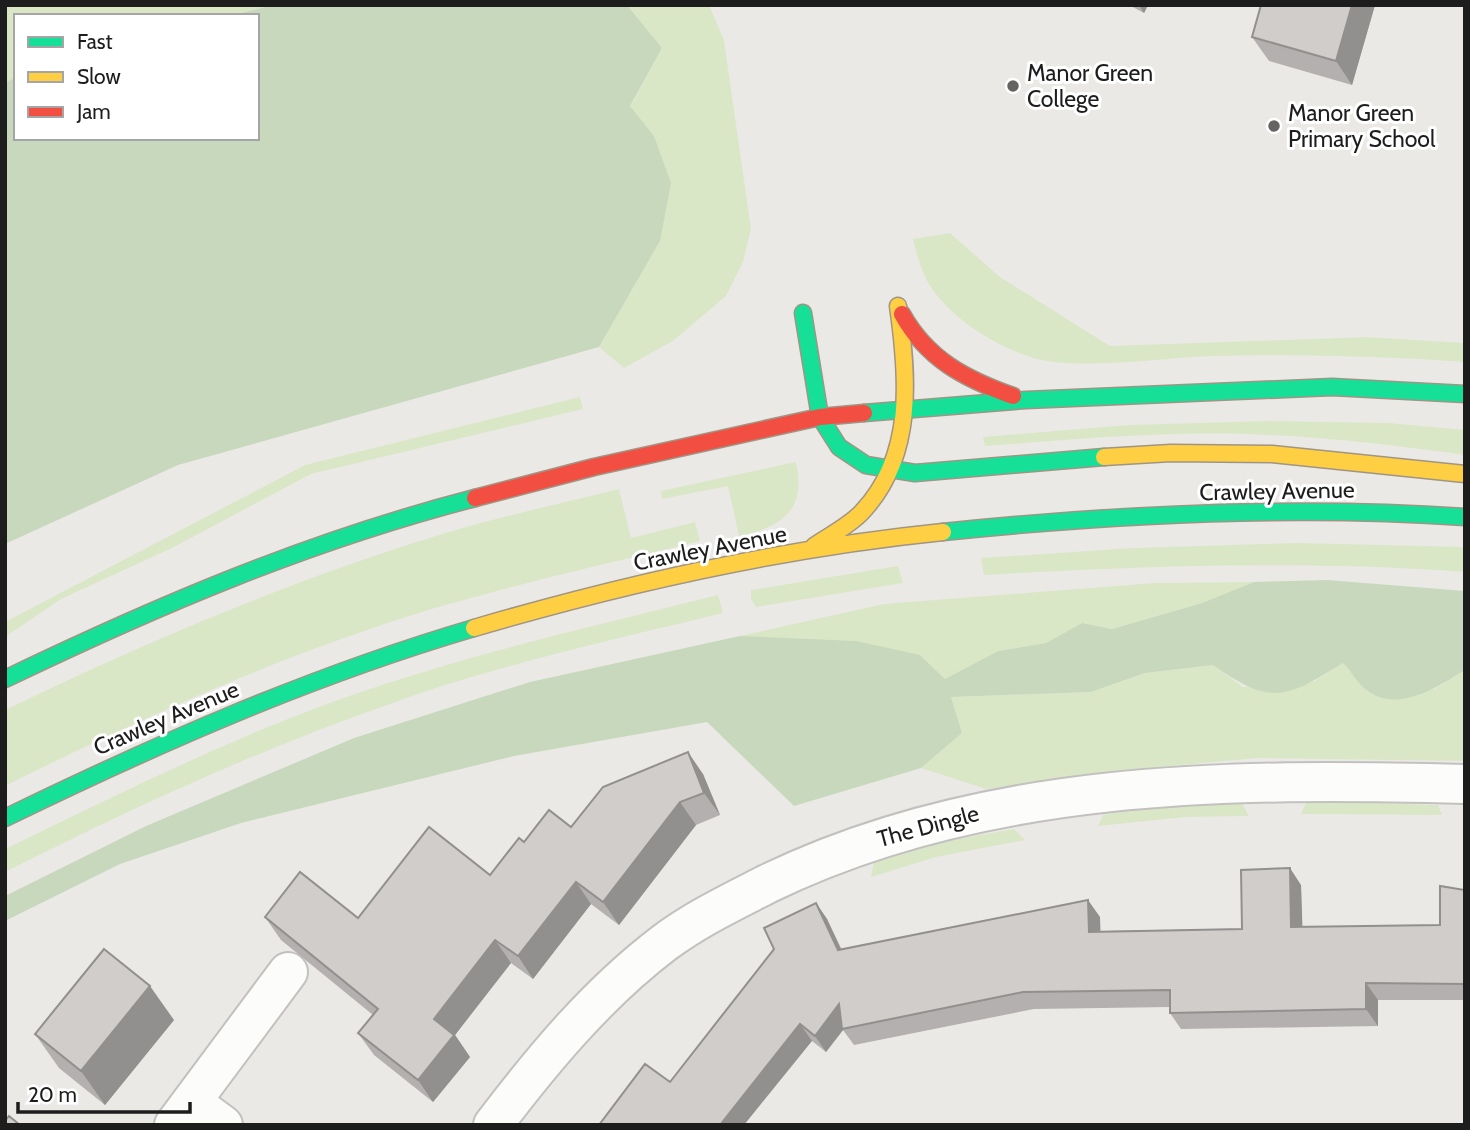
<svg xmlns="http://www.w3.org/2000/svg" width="1470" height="1130" viewBox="0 0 1470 1130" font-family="Cabin,sans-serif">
<rect width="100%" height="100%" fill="#ebe9e6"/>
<path fill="#dae7c6" d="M5,5H273L229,16H16V77L5,83Z
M627,5H709L724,40L751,229L743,262L726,296L673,341L624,368L599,347L660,241L654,136L630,107L662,48Z
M950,233L1000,277L1110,346L1366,337L1465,343V362C1382,356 1299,354 1215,356C1166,357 1075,372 1030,357C993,345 945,315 926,279C920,266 916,252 913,239Z
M580,397L583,409L311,474L172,548L61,599L5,637V622L305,465Z
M1268,421L1389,423L1465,430V455C1399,446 1334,438 1268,435C1174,430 1079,439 985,446L983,437L1128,425Z
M796,462C807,510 782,527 739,536L728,486L662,499L661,491Z
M619,489L631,538L695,522L700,541C610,563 520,583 432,609C284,654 143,717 5,786V710C146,642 289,581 439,535C498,517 559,504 619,489Z
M1298,543L1465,547V572C1304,560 1144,566 984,575L981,558L1133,548Z
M898,566L903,583L756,607L751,599V590Z
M1254,582L1202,603L1112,629L1082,623L1046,643L998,651L945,679L920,655L740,636L884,604L1154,583Z
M718,595L723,613C613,640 497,665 390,704C258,750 130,809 5,872V849C129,789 254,726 385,684C494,648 607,623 718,595Z
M1343,663L1368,692L1434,689L1465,670V761L1258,758L1115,771L986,789L921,768L962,733L951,697L1091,692L1145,673L1213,665L1243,687L1315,681Z
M1307,801L1438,805L1442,815L1301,814Z
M1241,802L1249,816L1186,817L1098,826L1103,815L1135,809Z
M1014,829L1025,840L936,857L871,877L874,861L929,844Z"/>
<path fill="#c8d8bc" d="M273,5H627L662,48L630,106L654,136L671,183L660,241L599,347L178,465L5,544V83L16,77V138H257V16H229Z
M1327,580L1465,591V670C1437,687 1401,712 1369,692C1359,686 1351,671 1343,663C1285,699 1271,706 1213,665L1145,673L1091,692L951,697L962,733L921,768L794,806L707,722L514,756L241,823L120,864L5,921V896L146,826L354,738L530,682L740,636L856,641L920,655L945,679L998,651L1046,643L1082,623L1112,629L1202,603L1254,582Z"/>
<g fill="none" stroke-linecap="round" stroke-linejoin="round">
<defs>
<path id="street" d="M192,1102L223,1125
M174,1125L288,972
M493,1125C543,1059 597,994 664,943C696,919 732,902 767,884C983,779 1229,778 1465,784"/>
<path id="fast" d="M803,313L820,417L839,447L866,465L915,473L1104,457
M864,413L1026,400L1332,387L1465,394
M943,532C1116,514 1291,505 1465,517
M5,679C159,605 309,541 475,498
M5,818C157,744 311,676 474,628"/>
<path id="slow" d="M1104,457L1171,453L1272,454L1465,474
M814,546C830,535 849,526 862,512C915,456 908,376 898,306
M474,628C627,583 784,548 943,532"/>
<path id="jam" d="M902,314C927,359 965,379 1013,396
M475,498L594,467L820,417L864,413"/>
</defs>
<use href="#street" stroke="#c2c1c0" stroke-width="42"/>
<use href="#fast" stroke="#a09584" stroke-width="19"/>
<use href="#slow" stroke="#a09584" stroke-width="19"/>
<use href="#jam" stroke="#a09584" stroke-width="19"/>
<use href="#street" stroke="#fcfcfb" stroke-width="38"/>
<use href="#fast" stroke="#16e098" stroke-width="16"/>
<use href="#slow" stroke="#ffcf43" stroke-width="16"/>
<use href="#jam" stroke="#f24e42" stroke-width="16"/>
</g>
<path fill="#b3b0af" d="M1129,5H1148L1144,13Z
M1261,5H1375L1352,85L1269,61L1252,37Z
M703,774L720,815L696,825L619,925L591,904L533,979L511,963L455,1035L470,1057L433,1102L374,1055L358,1033L373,1015L281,940L265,917L358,918L490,875L524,842L571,827Z
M1301,885L1302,927L1440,925L1465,890V1000H1378V1026L1181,1029L1170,1013V1007L1034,1009L854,1045L843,1030L826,1052L812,1041L670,1082L816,903L827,919L842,950L1100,917V931L1242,929Z
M174,1020L105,1105L59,1068L35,1034Z"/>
<path fill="#92908e" d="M1139,5H1148L1144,13Z
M1352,5H1375L1352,85L1336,61Z
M688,752L703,774L720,815L704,793Z
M680,802L696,825L619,925L603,902Z
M1290,868L1301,885L1303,943L1291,927Z
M576,882L591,904L533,979L518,956Z
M1088,900L1100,917L1101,948L1089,932Z
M816,903L827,919L849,967L838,950Z
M495,940L511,963L455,1035L470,1057L433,1102L418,1080L434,1019Z
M1366,983L1378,1000V1026L1366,1009Z
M150,986L174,1020L105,1105L81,1071Z
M839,1004L842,1029L843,1030L826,1052L815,1036Z
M800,1024L812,1041L744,1125H720Z"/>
<path fill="#d0cdcb" stroke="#92908e" stroke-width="2" d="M1261,5H1352L1336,61L1252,37Z
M688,752L704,793L680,802L603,902L576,882L518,956L495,940L434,1019L454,1035L418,1080L358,1033L378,1009L265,917L300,872L358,918L429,827L490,875L519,838L524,842L549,810L571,827L603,787Z
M1290,868L1291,927L1440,925V886L1465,890V984L1366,983V1009L1170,1013V990L1023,992L842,1029L839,1004L815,1036L800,1024L720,1125H599L645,1064L670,1082L774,949L764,928L816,903L838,950L1088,900L1089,932L1242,929L1241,870Z
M104,949L150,986L81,1071L35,1034Z
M9,1116L20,1125H5V1121Z"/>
<g fill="#656463" stroke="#fff" stroke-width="2.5">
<circle cx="1013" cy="86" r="7"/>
<circle cx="1274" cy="126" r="7"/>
</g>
<g text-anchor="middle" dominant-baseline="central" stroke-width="6" stroke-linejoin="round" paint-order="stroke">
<g font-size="23" fill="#1d1d1d" stroke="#fff" text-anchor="start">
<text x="1027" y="73">Manor Green<tspan x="1027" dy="26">College</tspan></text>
<text x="1288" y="113">Manor Green<tspan x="1288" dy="26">Primary School</tspan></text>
</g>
<g font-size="23" fill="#1d1d1d" stroke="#fff">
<text transform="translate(1277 491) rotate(-1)">Crawley Avenue</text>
<text transform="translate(710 548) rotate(-11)">Crawley Avenue</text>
<text transform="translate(166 718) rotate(-23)">Crawley Avenue</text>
<text transform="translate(928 826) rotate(-15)">The Dingle</text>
</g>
</g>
<rect width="1470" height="1130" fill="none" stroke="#1d1d1d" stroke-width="14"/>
<rect x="14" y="14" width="245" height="126" fill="#ffffff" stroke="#a5a5a5" stroke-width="2"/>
<rect x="28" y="37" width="35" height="10" fill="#16e098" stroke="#a5a5a5" stroke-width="2"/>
<text x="77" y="49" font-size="21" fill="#1d1d1d">Fast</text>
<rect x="28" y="72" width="35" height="10" fill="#ffcf43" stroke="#a5a5a5" stroke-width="2"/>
<text x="77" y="84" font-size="21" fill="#1d1d1d">Slow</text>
<rect x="28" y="107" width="35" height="10" fill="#f24e42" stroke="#a5a5a5" stroke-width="2"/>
<text x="77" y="119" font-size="21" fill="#1d1d1d">Jam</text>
<path d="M18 1102v10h172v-10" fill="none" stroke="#1d1d1d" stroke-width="3.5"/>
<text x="28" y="1102" font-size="21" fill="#1d1d1d" stroke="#ffffff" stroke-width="5" paint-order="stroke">20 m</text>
</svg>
